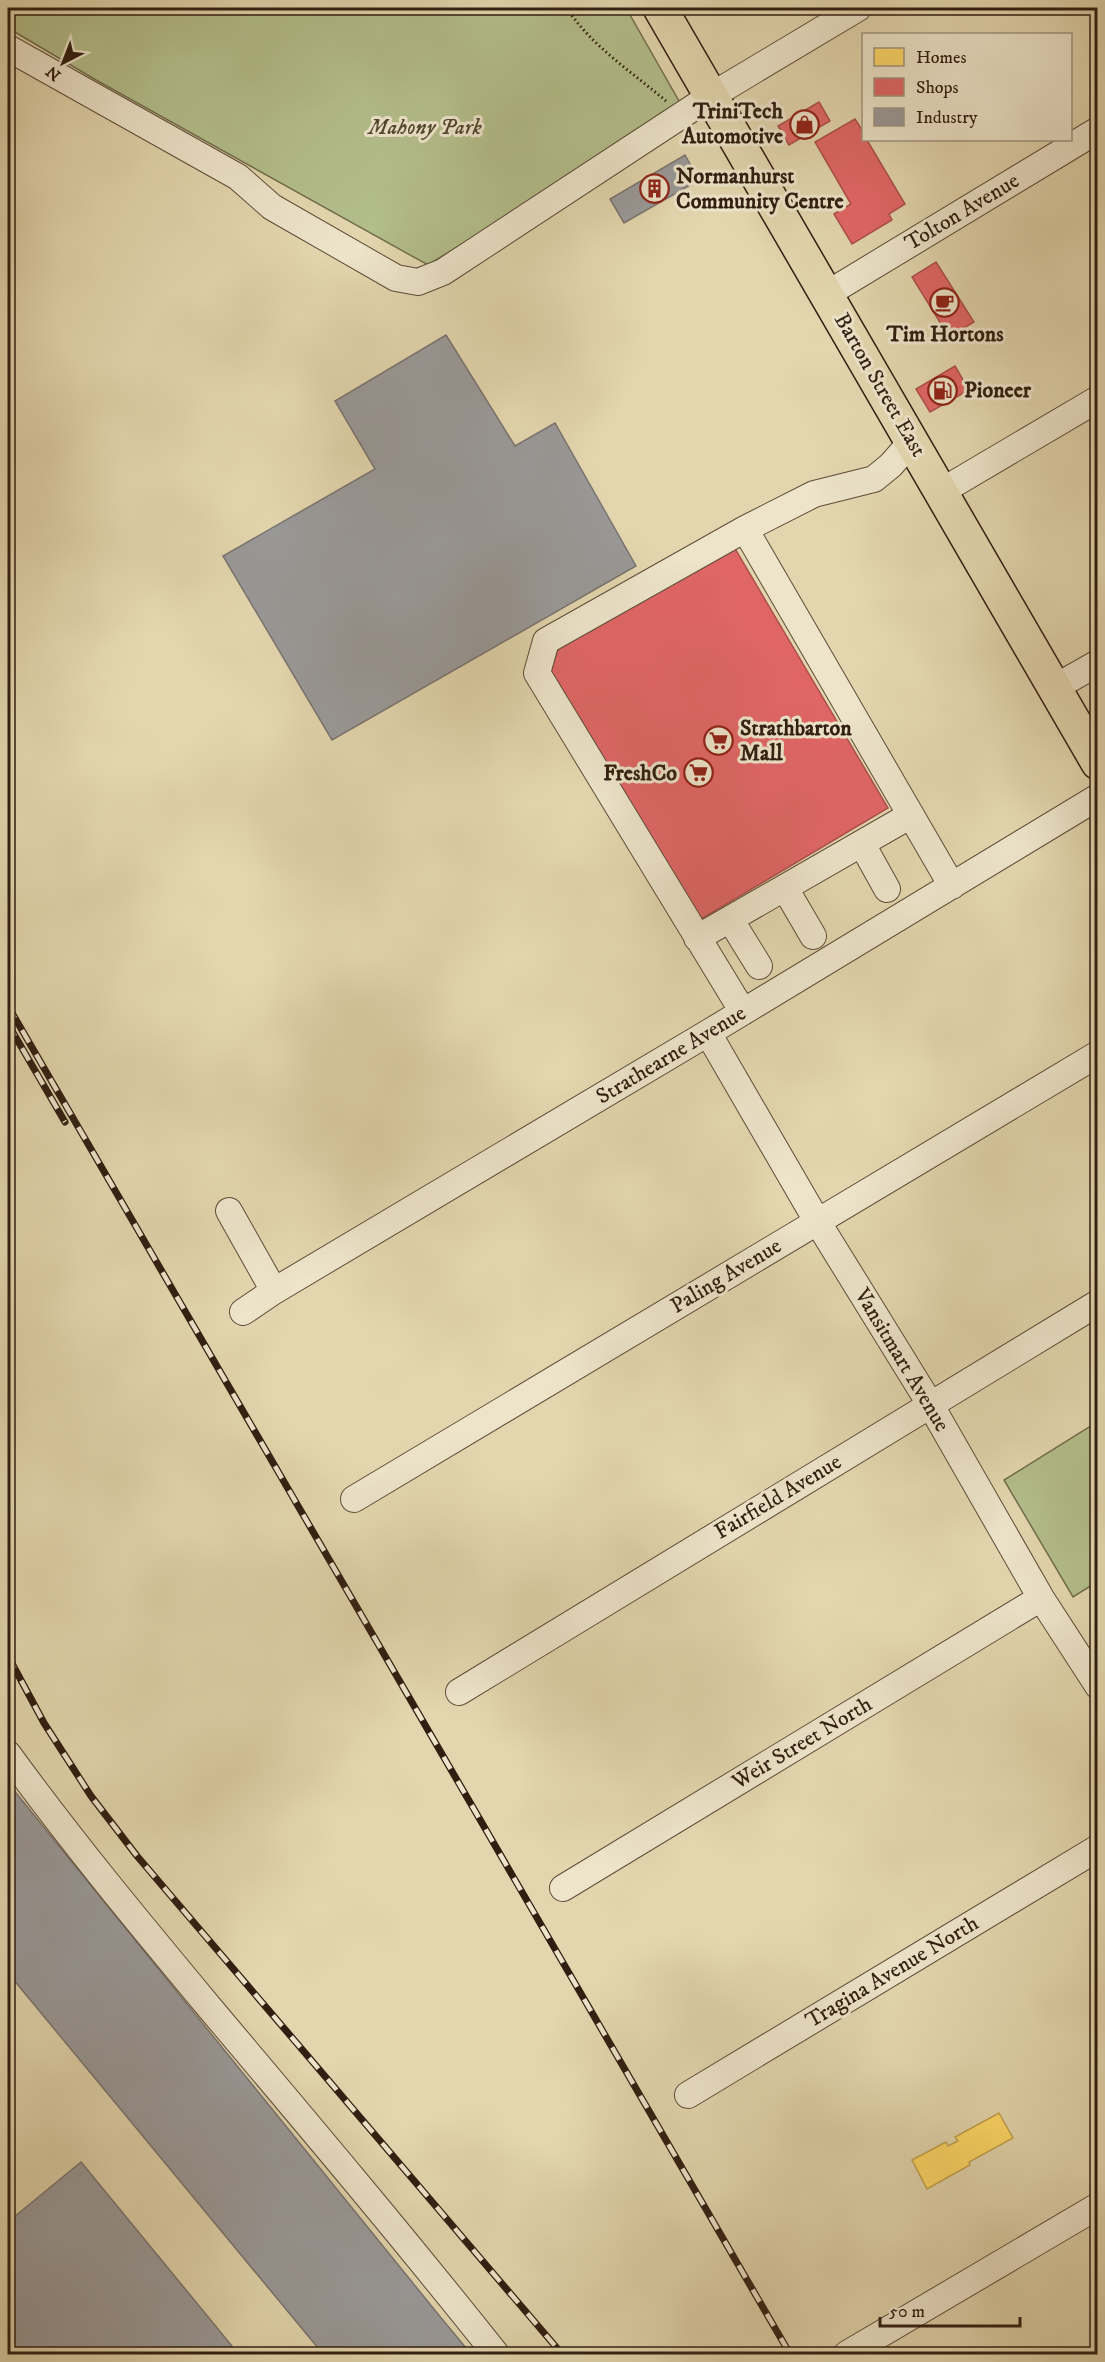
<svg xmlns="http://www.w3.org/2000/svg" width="1105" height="2362" viewBox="0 0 1105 2362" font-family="'IM FELL DW Pica',serif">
<rect width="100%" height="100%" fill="#e3d6ae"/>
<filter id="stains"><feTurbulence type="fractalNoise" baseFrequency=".00333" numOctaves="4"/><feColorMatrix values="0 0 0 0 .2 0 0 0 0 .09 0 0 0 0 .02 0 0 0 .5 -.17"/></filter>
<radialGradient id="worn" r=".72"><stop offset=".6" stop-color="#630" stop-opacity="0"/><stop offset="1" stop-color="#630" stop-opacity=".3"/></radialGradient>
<path fill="#b3be8b" stroke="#726e4e" stroke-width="1.5" d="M8,8H626L683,108L428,265L96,80L8,28Z
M1097,1422V1582L1073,1597L1004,1480Z"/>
<path fill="#ffd966" stroke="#c1a14c" stroke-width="1.5" d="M999,2113L1013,2138L969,2162L970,2165L927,2189L912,2160L946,2142L948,2146L958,2141L955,2137Z"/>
<path fill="#e06666" stroke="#ac504c" stroke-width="1.5" d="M819,102L830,121L789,145L778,126Z
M855,119L864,133V140H867L905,204L889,214L892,220L852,244L834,214L851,204L815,142Z
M936,262L974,322L949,337L912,277Z
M955,366L969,390L930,412L916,389Z
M734,547L888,808L698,921L550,675L558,649Z"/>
<path fill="#999" stroke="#7a7470" stroke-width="1.5" d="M685,155L699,180L624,223L610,199Z
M446,335L515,446L555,423L636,566L332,740L223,556L375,469L335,401Z
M8,1783L442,2319L471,2354H323L8,1973Z
M81,2162L232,2346L221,2354H8V2222Z"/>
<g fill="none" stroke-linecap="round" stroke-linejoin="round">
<defs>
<path id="minor" d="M8,48L238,177L272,207L396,278L418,282L443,272L711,96L858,8
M827,294L1098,130
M912,441L891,465L874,479L814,494L745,529L952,886
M942,491L1098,399
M1054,688L1098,663
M862,844L887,889
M785,888L813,936
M730,919L759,966
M697,938L911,815
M743,1012L537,673L546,641L745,529
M708,1033L817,1221L930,1404L1041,1598L1098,1686
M229,1211L274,1291
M243,1312L274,1291L708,1033L1098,797
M354,1499L1098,1054
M459,1692L1098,1303
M8,1754C71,1841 140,1924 209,2007C306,2122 403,2237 496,2354
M563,1888L1041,1598
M688,2095L1098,1848
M847,2354L1098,2206"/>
<path id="major" d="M660,8L1098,763"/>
</defs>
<use href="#minor" stroke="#5e4c38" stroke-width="28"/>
<use href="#major" stroke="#311e11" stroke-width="36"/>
<path stroke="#311e11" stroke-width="3" stroke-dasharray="1.5 3" stroke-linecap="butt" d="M567,8C591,46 632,72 666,101"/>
<use href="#minor" stroke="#ede4ca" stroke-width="26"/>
<use href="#major" stroke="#e3d6ae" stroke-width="33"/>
<defs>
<path id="rail" d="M8,1006L790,2354
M8,1024L65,1122
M8,1656L44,1723L91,1796L137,1856L562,2354"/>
</defs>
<use href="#rail" stroke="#311e11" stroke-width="7"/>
<use href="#rail" stroke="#ede4ca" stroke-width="4.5" stroke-dasharray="14" stroke-linecap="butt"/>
</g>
<defs>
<symbol id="shop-ring" viewBox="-11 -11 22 22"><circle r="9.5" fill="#ede4ca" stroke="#8f2418" stroke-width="1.5"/><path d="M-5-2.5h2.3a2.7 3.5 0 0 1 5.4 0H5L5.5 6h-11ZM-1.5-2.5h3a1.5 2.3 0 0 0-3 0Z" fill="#8f2418"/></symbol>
<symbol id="building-ring" viewBox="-11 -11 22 22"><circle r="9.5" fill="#ede4ca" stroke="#8f2418" stroke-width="1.5"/><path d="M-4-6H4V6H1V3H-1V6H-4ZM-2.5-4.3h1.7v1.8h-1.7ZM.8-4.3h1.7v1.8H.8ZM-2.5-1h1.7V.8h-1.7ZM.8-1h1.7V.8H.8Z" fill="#8f2418"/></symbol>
<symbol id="cafe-ring" viewBox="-11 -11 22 22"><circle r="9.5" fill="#ede4ca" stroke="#8f2418" stroke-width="1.5"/><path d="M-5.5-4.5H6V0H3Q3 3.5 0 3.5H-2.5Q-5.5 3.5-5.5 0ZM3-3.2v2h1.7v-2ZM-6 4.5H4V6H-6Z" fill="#8f2418"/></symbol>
<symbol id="fuel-ring" viewBox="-11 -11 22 22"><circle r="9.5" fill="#ede4ca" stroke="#8f2418" stroke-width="1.5"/><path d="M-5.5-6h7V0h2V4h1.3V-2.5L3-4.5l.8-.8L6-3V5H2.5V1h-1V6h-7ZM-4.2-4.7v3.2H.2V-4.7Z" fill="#8f2418"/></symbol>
<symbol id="supermarket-ring" viewBox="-11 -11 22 22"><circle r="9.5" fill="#ede4ca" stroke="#8f2418" stroke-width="1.5"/><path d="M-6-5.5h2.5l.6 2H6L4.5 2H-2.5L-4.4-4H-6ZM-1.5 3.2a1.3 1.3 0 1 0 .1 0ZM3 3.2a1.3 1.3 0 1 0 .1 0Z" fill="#8f2418"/></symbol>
</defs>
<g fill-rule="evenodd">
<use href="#shop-ring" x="788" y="108" width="33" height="33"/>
<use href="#building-ring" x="638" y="172" width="33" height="33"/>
<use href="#cafe-ring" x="928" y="286" width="33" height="33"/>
<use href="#fuel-ring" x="926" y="374" width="33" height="33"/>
<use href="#supermarket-ring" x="702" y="724" width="33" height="33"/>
<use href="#supermarket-ring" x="682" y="756" width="33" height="33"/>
</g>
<g text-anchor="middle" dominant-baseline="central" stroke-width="6" stroke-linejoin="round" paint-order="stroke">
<g font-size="22" font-weight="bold" fill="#311e11" stroke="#ede4ca" text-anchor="start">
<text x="783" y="111" text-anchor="end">TriniTech<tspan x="783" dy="25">Automotive</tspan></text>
<text x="676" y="176">Normanhurst<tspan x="676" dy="25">Community Centre</tspan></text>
<text x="945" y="334" text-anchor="middle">Tim Hortons</text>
<text x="964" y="390">Pioneer</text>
<text x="740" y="728">Strathbarton<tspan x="740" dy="25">Mall</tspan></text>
<text x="677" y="773" text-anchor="end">FreshCo</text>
</g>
<g font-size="22" font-style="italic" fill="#524630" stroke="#ede4ca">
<text x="425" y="127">Mahony Park</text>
</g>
<g font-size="22" fill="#311e11" stroke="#ede4ca">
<text transform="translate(962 212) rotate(-31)">Tolton Avenue</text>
<text transform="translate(880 385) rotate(60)">Barton Street East</text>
<text transform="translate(671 1055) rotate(-31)">Strathearne Avenue</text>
<text transform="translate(726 1276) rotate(-31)">Paling Avenue</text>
<text transform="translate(902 1360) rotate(59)">Vansitmart Avenue</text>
<text transform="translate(778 1497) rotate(-31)">Fairfield Avenue</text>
<text transform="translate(802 1743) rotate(-31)">Weir Street North</text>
<text transform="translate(892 1972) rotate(-31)">Tragina Avenue North</text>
</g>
</g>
<rect width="1105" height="2362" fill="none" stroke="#e3d6ae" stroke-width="30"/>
<rect x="9" y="9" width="1087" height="2344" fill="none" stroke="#311e11" stroke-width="3"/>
<rect x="15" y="15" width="1075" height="2332" fill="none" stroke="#311e11" stroke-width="1.5"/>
<rect x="862" y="33" width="210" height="108" fill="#ede4ca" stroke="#a29580" stroke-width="1.5"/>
<rect x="874" y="48" width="30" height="18" fill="#ffd966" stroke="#a29580" stroke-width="1.5"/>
<text x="916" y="63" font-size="18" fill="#311e11">Homes</text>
<rect x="874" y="78" width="30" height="18" fill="#e06666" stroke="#a29580" stroke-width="1.5"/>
<text x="916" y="93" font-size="18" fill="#311e11">Shops</text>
<rect x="874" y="108" width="30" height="18" fill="#999999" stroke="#a29580" stroke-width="1.5"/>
<text x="916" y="123" font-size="18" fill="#311e11">Industry</text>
<g transform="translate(63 63) rotate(222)" stroke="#ede4ca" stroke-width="4.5" paint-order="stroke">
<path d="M0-4.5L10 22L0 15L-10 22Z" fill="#311e11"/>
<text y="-9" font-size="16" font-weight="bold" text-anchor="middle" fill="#311e11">N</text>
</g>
<path d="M880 2317v9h140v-9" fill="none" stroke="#311e11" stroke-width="3"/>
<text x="889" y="2317" font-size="18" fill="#311e11" stroke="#ede4ca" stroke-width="4.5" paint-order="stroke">50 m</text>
<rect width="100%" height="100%" filter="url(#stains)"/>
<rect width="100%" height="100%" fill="url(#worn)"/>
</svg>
